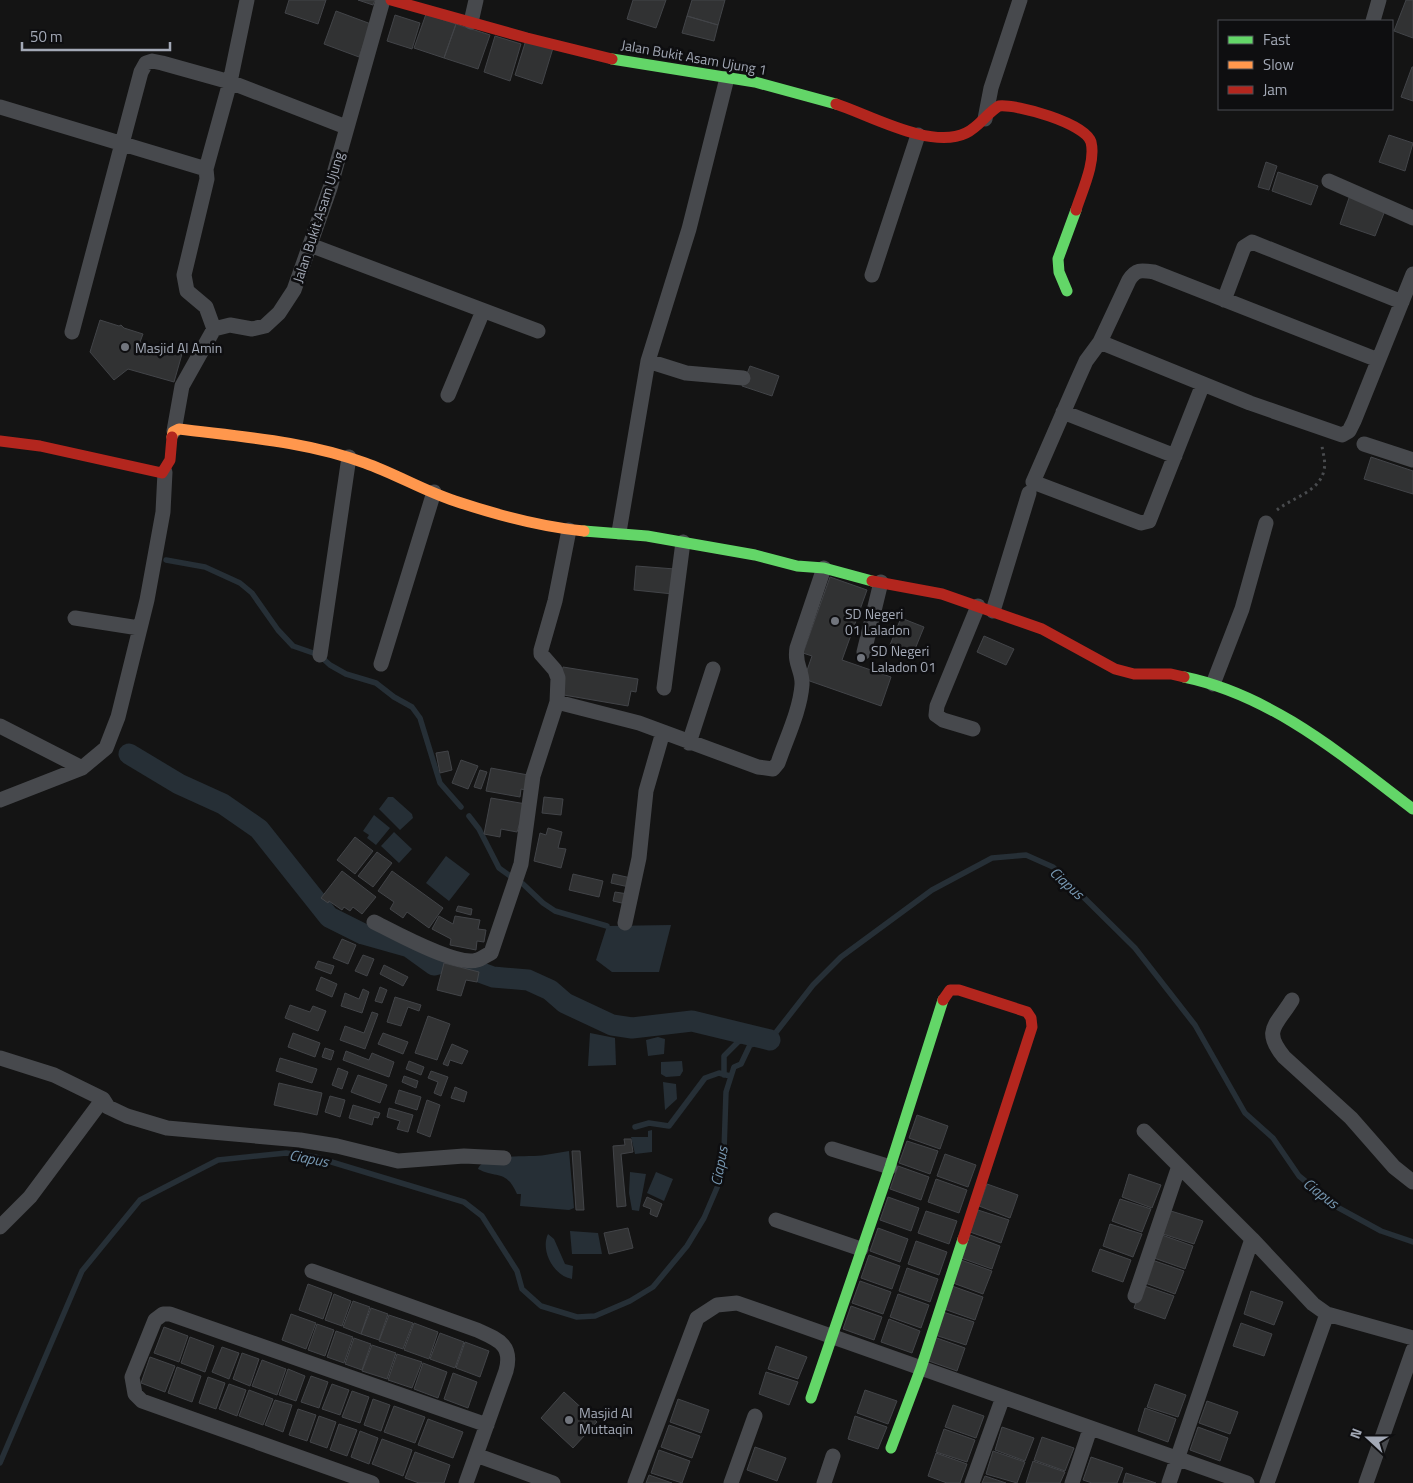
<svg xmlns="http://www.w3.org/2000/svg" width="1413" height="1483" viewBox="0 0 1413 1483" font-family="'Titillium Web',sans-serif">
<rect width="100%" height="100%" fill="#141414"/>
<path fill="#262f36" d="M388,797H393L412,814L413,818L400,830L379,809Z
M374,815L390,828L376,845L367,838L369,835L363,831Z
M394,832L412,849L399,863L381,846Z
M446,856L470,874L449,901L426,883Z
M671,925L659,972H612L596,960L607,926Z
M590,1033L615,1038L616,1065L588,1066Z
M658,1037L665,1039L664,1054L648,1056L646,1040Z
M682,1061L683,1071L680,1076L666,1077L661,1074V1062Z
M663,1082L676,1084L677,1099L665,1110Z
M652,1130V1152L635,1154L631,1137H648V1131Z
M569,1151L574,1208L569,1210L520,1206L521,1194H517C506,1169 497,1179 478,1169C484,1152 530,1158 545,1155C553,1154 561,1152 569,1151Z
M630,1172L646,1174L639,1211L632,1210L629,1193Z
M656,1172L673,1179L664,1201L647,1193Z
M570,1231L598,1233L602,1254H572Z
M548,1234L554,1239L565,1264L573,1266L572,1279C554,1276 540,1251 548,1234Z"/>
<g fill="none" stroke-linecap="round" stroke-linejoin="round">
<path stroke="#262f36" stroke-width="5.5" d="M166,560L205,567L240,583L252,593L278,630L293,646L319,655L330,665L346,674L376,683L394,697L412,707L420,718L440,783L461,807
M469,816L479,829L499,868L513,878
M523,884L543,903L555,911L607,926
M724,1075V1056L738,1042L751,1036
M635,1127L649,1123L669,1126L705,1078L719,1073L730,1076
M0,1463L82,1271L140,1200L218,1160L286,1153L315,1157L464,1202L482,1216L517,1271L522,1289L541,1306L577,1317L595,1316L630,1301L653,1287L687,1246L704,1218L719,1183L724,1151L726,1092L734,1067L741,1064L750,1045L770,1040L813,985L841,957L932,890L992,858L1026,855L1053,867L1135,948L1195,1025L1245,1113L1273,1138L1299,1176L1337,1207L1381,1231L1413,1242"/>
<path stroke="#262f36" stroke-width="21" d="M129,754L179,784L223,804L259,829L329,917L363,934L409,947L434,965L449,961L493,977L528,980L550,990L565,1003L612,1025L632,1028L692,1021L770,1040"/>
</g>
<path fill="#313233" stroke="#424448" d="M289,0H326L318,24L285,13Z
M358,0H375L373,5Z
M633,0H666L656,28L627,19Z
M692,0H725L718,25L687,16Z
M1406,0H1413V38L1394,31Z
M336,11L371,24L359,57L324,44Z
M426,14L456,24L444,58L414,48Z
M395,15L420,23L412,49L387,41Z
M687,16L718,25L714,41L682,33Z
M456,24L490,35L478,69L444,58Z
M495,36L521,44L510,81L484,72Z
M526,40L553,48L542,84L515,75Z
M1412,67H1413V101L1401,97Z
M1389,135L1413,143L1405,171L1379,162Z
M1266,162L1277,166L1269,190L1258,187Z
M1278,172L1318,186L1311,205L1272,191Z
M1350,195L1386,208L1375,236L1340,224Z
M100,320L119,326L121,325L124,328L143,334L140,342L182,354L174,382L128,369L114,380L90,352Z
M750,366L779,376L772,396L742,386Z
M1371,457L1413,471V494L1364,479Z
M636,566L675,569L673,594L634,590Z
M830,577L867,590L842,660L891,677L881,706L804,679L812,656L803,653Z
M901,618L924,627L913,654L890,645Z
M984,636L1014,649L1006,665L977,652Z
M563,667L638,679L636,692L631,691L628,706L558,694Z
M448,751L452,770L440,773L436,753Z
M461,760L478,766L468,789L452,783Z
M491,768L528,775L525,790L521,789L520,797L486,791Z
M480,770L487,772L481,789L474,787Z
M544,797L563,799L561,815L542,813Z
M491,798L526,804L517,832L501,829L500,837L484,834Z
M548,828L562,832L558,848L566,849L561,868L534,861L540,833L546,835Z
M355,837L373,851L355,874L337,860Z
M377,852L392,863L373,887L358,876Z
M342,871L376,897L362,914L353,907L350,911L344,907L342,910L329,901L328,903L321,898Z
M392,871L443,908L429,928L407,912L403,918L390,909L394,902L378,891Z
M573,874L603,881L599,897L569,890Z
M613,874L631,878L629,887L611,883Z
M615,892L628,894L626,904L613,901Z
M458,906L472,909L471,915L456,911Z
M439,916L453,924L455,916L480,920L478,929L486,930L484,942L477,941L476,950L450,945L451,939L432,929Z
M342,939L356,945L348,964L333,958Z
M363,955L374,959L367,976L355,971Z
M318,961L334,966L331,974L315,968Z
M444,963L479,972L477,982L466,980L461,996L437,990Z
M384,965L408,977L403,986L380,974Z
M321,977L337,984L332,997L316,990Z
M380,987L387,990L382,1003L375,1001Z
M363,989L369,992L362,1013L341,1006L345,993L359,999Z
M395,997L421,1005L419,1011L408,1007L401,1026L387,1022Z
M290,1005L310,1012L313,1006L326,1011L318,1031L285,1018Z
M372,1012L378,1014L365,1049L340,1040L345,1026L364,1033Z
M428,1016L450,1024L437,1060L415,1053Z
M293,1033L320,1043L315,1057L288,1047Z
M383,1033L408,1042L403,1054L378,1044Z
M452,1044L468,1051L462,1064L450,1060L448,1066L443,1064Z
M325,1048L334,1051L331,1060L322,1057Z
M346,1051L369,1060L372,1053L394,1062L389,1077L343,1060Z
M280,1058L317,1069L312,1083L276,1071Z
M409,1061L424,1067L421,1075L406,1069Z
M338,1068L348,1072L342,1089L332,1085Z
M431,1071L448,1077L441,1096L434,1093L438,1082L428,1078Z
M358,1075L387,1085L380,1103L351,1092Z
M404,1076L418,1081L416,1088L402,1082Z
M279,1083L322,1093L317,1115L274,1105Z
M455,1087L467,1092L464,1102L451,1098Z
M399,1090L421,1097L417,1110L395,1103Z
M330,1096L345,1100L340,1117L325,1112Z
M427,1100L440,1105L430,1137L417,1132Z
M353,1105L380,1113L378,1118L374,1117L372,1125L349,1118Z
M389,1108L413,1115L408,1132L397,1129L400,1121L387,1117Z
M917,1115L948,1126L940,1149L909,1138Z
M624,1139H631L633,1152L621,1154L626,1206L617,1207L613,1146L625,1145Z
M907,1141L938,1151L930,1174L899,1163Z
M572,1151H580L584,1210H576Z
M945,1154L976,1165L968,1187L937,1176Z
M898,1166L929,1177L921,1200L890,1189Z
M1129,1174L1161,1185L1152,1208L1122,1197Z
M936,1179L967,1190L959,1213L928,1202Z
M987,1184L1018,1195L1010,1218L979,1206Z
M647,1197L662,1204L657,1217L650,1214L651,1209L643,1206Z
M888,1197L919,1208L911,1231L880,1220Z
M1120,1199L1151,1209L1142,1232L1112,1221Z
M978,1210L1009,1220L1001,1243L970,1232Z
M926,1211L957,1221L949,1244L918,1233Z
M1171,1211L1203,1221L1194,1244L1163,1234Z
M1110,1224L1142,1234L1133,1257L1103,1246Z
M628,1228L633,1248L609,1254L604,1233Z
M878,1228L908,1239L900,1262L870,1251Z
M970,1235L1000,1246L992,1269L961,1258Z
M1162,1235L1193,1246L1185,1269L1154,1258Z
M916,1241L947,1252L939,1275L908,1264Z
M1100,1249L1131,1260L1123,1282L1092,1271Z
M869,1255L900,1266L892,1289L861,1278Z
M961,1260L992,1271L983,1294L953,1283Z
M1152,1260L1184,1271L1175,1294L1145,1283Z
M907,1268L938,1279L930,1302L899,1291Z
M860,1281L891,1292L883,1314L852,1303Z
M308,1284L332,1293L323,1319L299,1310Z
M1142,1285L1174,1296L1165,1319L1134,1308Z
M952,1286L983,1297L975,1320L944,1309Z
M1251,1291L1283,1302L1274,1325L1244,1314Z
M334,1294L351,1301L342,1326L325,1320Z
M898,1294L929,1305L921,1328L890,1317Z
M353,1301L370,1307L361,1334L343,1327Z
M851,1306L882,1317L874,1340L843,1329Z
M371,1308L388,1314L379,1340L361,1334Z
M943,1312L974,1322L966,1345L935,1335Z
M291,1314L316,1323L306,1349L282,1340Z
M389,1315L413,1323L403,1349L379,1341Z
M889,1319L920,1331L912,1353L881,1342Z
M414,1323L438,1332L429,1359L404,1350Z
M1241,1323L1272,1334L1264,1356L1233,1346Z
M317,1324L334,1330L325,1356L308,1350Z
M164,1327L188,1336L179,1362L154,1353Z
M336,1331L353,1337L344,1363L327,1357Z
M440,1333L464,1342L455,1368L430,1359Z
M190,1337L214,1346L205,1372L181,1363Z
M934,1337L965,1348L957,1371L926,1360Z
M354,1338L371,1344L362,1370L345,1364Z
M465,1342L489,1351L480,1377L456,1368Z
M372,1345L396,1353L387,1379L362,1371Z
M776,1346L807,1357L798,1379L768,1369Z
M222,1347L239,1353L229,1379L212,1372Z
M242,1353L259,1359L250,1386L233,1379Z
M397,1354L422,1362L412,1388L388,1380Z
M150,1357L175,1366L165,1392L141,1383Z
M262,1360L286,1369L277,1395L252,1386Z
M423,1363L447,1372L438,1398L414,1389Z
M177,1367L201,1376L192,1402L168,1393Z
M288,1369L305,1376L296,1401L279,1395Z
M766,1372L798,1382L789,1405L759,1394Z
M453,1373L477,1382L468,1408L444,1399Z
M311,1376L328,1382L319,1408L301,1402Z
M208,1377L225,1383L216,1409L199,1403Z
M229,1384L246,1390L237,1416L219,1409Z
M332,1384L349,1390L340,1415L322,1409Z
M1155,1384L1186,1395L1178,1417L1147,1407Z
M249,1390L273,1399L263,1425L239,1416Z
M865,1390L897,1401L888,1424L857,1413Z
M352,1391L369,1397L360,1423L342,1417Z
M564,1392L597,1422L573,1448L541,1418Z
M373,1399L390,1405L381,1431L364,1425Z
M678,1399L709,1410L701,1433L670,1422Z
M275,1400L292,1405L283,1432L265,1425Z
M1207,1401L1238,1412L1230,1434L1199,1423Z
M953,1405L984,1416L976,1438L945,1427Z
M394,1406L425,1417L415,1443L384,1432Z
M1145,1408L1176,1419L1168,1442L1138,1431Z
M298,1409L316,1415L307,1441L289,1435Z
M319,1416L336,1422L327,1448L310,1442Z
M855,1416L887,1427L878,1449L848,1439Z
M428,1419L463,1432L453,1458L418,1445Z
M339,1424L357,1430L347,1456L330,1450Z
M669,1425L700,1436L692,1458L661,1447Z
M1002,1427L1034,1438L1025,1461L995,1450Z
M1198,1427L1228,1438L1220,1461L1190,1450Z
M944,1429L975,1440L967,1462L936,1452Z
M360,1431L378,1438L369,1464L351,1457Z
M1042,1437L1074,1448L1065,1471L1034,1460Z
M382,1439L412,1450L403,1476L372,1464Z
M755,1447L786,1458L777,1481L747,1470Z
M659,1450L690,1461L682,1483L651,1473Z
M993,1451L1025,1462L1017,1483L986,1474Z
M415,1452L450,1465L444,1483H419L405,1478Z
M936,1453L967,1464L960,1483H947L928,1476Z
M1091,1457L1123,1468L1117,1483H1092L1083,1480Z
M1033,1461L1065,1472L1060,1483H1026Z
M1126,1473L1156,1483H1123Z
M649,1475L672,1483H646Z
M985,1476L1006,1483H982Z"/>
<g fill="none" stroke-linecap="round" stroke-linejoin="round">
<path stroke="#494b4e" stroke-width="3" stroke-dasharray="2.5 4" stroke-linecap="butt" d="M1277,510C1291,498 1320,492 1324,470C1326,462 1323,454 1322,446"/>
<path stroke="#47494d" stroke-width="15" d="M1373,21L1379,0
M471,22L476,0
M0,107L206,169L207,179L184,275L187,291L206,307L214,329
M985,119L991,88L1020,0
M206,169L230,82L247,0
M1329,181L1413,218
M310,245L538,331
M872,275L918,135
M1224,300L1244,247L1252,242L1402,302
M72,332L141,72L146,63L152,61L162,63L230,82L346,127
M1100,342L1250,403L1342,435L1349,431L1354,421L1413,274
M648,361L686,373L743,378
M1203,384L1149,521L1141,523L1033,482L1077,381L1086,361L1100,342L1129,280C1136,269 1141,270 1154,272L1378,360
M448,395L483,311
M1063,412L1175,456
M174,431L182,386L214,329L230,325L252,329L265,326L279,313L294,290L330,188L383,0
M1364,444L1413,460
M619,532L648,361L689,229L727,78
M993,611L1029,493
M75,618L139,628
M864,652L881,582
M320,655L349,457
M381,664L434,492
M1213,684L1242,609L1266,523
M664,688L683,542
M557,702L639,723L758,767L773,769L778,763C786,739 800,711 802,685C803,671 794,664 797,648L824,568
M0,726L82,768
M973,729L943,720L936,715L937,706L978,606
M689,743L713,669
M0,800L82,768L106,748L118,717L147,600L163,512L165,472
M374,922C394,932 457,967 477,960C482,959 486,955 491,953L521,864L533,776L557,702L558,678L555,670L541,654V650L555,601L569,530
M625,923L639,858L646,791L663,732
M1292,1000C1276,1026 1262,1030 1284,1057L1351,1118L1394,1167L1413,1182
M0,1058L54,1075L103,1099L108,1107L127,1116L167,1128L300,1140L337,1146L398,1161L464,1156L504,1158
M1144,1131L1252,1239L1313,1304L1327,1314L1413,1338
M832,1149L890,1167
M776,1220L861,1249
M0,1227L30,1197L103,1099
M312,1271L477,1330C499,1340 513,1345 506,1371L466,1483
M1135,1296L1179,1166
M476,1455L553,1483
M372,1483L142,1401L135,1394L132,1377L155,1320L163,1314H170L487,1425
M635,1483L697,1318L717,1305L737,1303L1247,1483
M731,1483L755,1416
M824,1483L833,1456
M972,1483L1003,1397
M1072,1483L1090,1429
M1169,1483L1252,1239
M1267,1483L1327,1314
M1366,1483L1413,1350"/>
<path stroke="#63d668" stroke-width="11" d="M612,59L755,82L836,104
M1067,291L1059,272L1058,259L1076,210
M584,531L647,536L755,555L797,566L824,568L872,581
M1184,677C1272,695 1343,756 1413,809
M811,1398L890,1167L943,1000
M891,1448L921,1368L963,1239"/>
<path stroke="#ff974d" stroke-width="11" d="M172,437L173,432L179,429C242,437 305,441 365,463C396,474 424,491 455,501C497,515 541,527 584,531"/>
<path stroke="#b3261e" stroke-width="11" d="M391,0L527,38L612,59
M836,104C870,115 931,150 966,133C979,127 987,113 999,106C1017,104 1085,123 1091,142C1096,162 1082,191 1076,210
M0,441L40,446L162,473L170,460L172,437
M872,581L942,594L1042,629L1115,669L1134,674H1171L1184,677
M943,1000L950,990H959L1027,1012L1031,1018L1032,1027L963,1239"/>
</g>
<g fill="#71757d" stroke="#0e0e10" stroke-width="2">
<circle cx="125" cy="347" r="5"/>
<circle cx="835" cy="621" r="5"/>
<circle cx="861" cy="658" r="5"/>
<circle cx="569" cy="1420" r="5"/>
</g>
<g text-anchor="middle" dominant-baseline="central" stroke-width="5" stroke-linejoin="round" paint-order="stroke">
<g font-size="14" fill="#a3a9b6" stroke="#0e0e10">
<text transform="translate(694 57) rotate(10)">Jalan Bukit Asam Ujung 1</text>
<text transform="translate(318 217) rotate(-72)">Jalan Bukit Asam Ujung</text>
</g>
<g font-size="14" fill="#a3a9b6" stroke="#0e0e10" text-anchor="start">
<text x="135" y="347">Masjid Al Amin</text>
<text x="845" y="613">SD Negeri<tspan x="845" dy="16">01 Laladon</tspan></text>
<text x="871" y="650">SD Negeri<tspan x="871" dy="16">Laladon 01</tspan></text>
<text x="579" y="1412">Masjid Al<tspan x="579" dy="16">Muttaqin</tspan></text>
</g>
<g font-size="15" font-style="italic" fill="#7899b3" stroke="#0e0e10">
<text transform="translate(1067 883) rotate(42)">Ciapus</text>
<text transform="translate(309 1158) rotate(11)">Ciapus</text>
<text transform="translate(719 1166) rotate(-80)">Ciapus</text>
<text transform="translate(1321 1193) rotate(37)">Ciapus</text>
</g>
</g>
<rect x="1218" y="20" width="175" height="90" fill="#0e0e10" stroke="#4a4c52"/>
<rect x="1228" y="36" width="25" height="8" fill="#63d668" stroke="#4a4c52"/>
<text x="1263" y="45" font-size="15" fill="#a3a9b6">Fast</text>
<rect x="1228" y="61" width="25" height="8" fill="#ff974d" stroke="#4a4c52"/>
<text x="1263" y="70" font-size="15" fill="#a3a9b6">Slow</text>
<rect x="1228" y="86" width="25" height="8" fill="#b3261e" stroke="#4a4c52"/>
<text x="1263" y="95" font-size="15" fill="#a3a9b6">Jam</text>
<g transform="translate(1368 1438) rotate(291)" stroke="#0e0e10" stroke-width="4" paint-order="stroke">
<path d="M0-4L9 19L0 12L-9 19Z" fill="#a3a9b6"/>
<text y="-8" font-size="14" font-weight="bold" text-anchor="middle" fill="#a3a9b6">N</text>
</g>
<path d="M22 42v8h148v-8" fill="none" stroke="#a3a9b6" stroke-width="2.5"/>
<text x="30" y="42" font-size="15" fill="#a3a9b6" stroke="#0e0e10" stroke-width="4" paint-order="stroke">50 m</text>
</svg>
